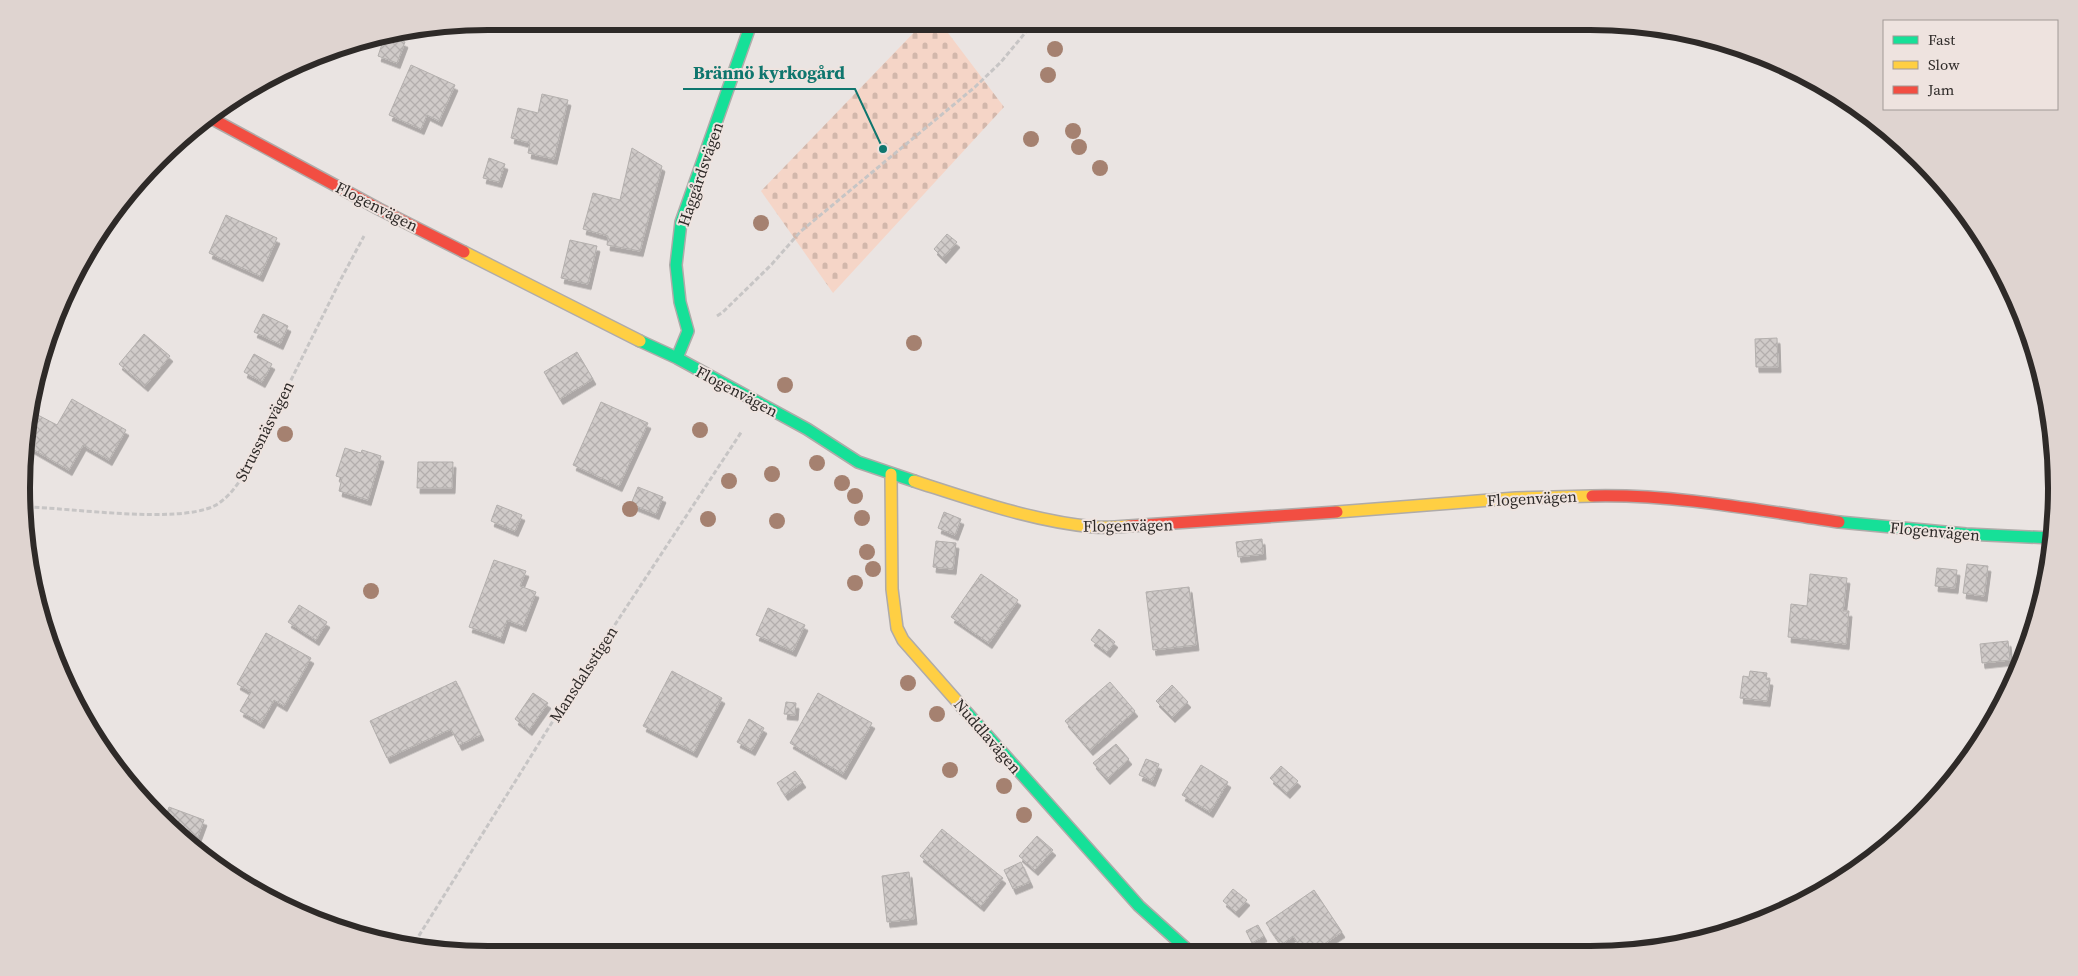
<svg xmlns="http://www.w3.org/2000/svg" width="2078" height="976" viewBox="0 0 2078 976" font-family="'Source Serif 4',serif">
<defs>
<pattern id="cemetery-stones" width="16" height="16" patternUnits="userSpaceOnUse" patternTransform="scale(1.25)"><rect width="16" height="16" fill="#f5d5c7"/><path d="M2 7V4a2 2 0 0 1 4 0v3zM10 15v-3a2 2 0 0 1 4 0v3z" fill="#d2b7ab"/></pattern>
<pattern id="building-cross-hatch" width="8" height="8" patternUnits="userSpaceOnUse" patternTransform="scale(1.25)"><rect width="8" height="8" fill="#d0cbc9"/><path d="M0 0l8 8M0 8l8-8" fill="none" stroke="#b3aead"/></pattern>
<filter id="shadow"><feDropShadow dx="3" dy="5.5" stdDeviation="0" flood-color="#0004"/></filter>
</defs>
<rect width="100%" height="100%" fill="#eae4e2"/>
<path fill="url(#cemetery-stones)" d="M925,21H939L1004,107L833,293L761,191Z"/>
<path fill="url(#building-cross-hatch)" stroke="#b3afad" filter="url(#shadow)" d="M393,37L405,42L397,63L378,56L384,38Z
M411,65L455,85L439,121L427,115L421,129L389,115Z
M542,94L568,100L554,159L528,153L530,143L511,138L518,108L538,113Z
M632,148L662,166L640,251L607,245L608,236L583,229L593,193L620,200Z
M489,158L505,164L499,182L483,178Z
M226,215L277,238L260,276L209,253Z
M947,234L957,242L943,258L934,249Z
M570,240L597,246L588,284L561,278Z
M263,314L288,326L280,344L254,332Z
M144,334L170,356L145,386L119,364Z
M1777,338L1778,367H1756L1755,339Z
M577,352L593,379L560,399L544,372Z
M254,354L272,364L262,382L244,372Z
M72,399L126,430L109,460L83,445L69,470L29,447V426L36,414L57,425Z
M601,402L648,423L619,486L573,465Z
M345,448L361,453L362,450L381,456L368,500L339,491L342,478L336,476Z
M418,462H453L452,488H417Z
M638,487L663,497L656,514L631,504Z
M497,505L522,515L515,531L491,521Z
M944,512L961,519L955,535L938,528Z
M1262,539L1263,554L1238,557L1236,542Z
M936,541L956,543L953,569L933,567Z
M494,560L526,571L520,586L536,592L523,626L507,620L501,638L469,627Z
M1967,564L1988,566L1984,596L1963,593Z
M1937,568L1957,570L1955,588L1935,586Z
M981,574L1018,600L989,643L951,617Z
M1810,574L1847,578L1843,611H1849L1846,644L1788,637L1791,604L1807,606Z
M1189,587L1196,645L1153,650L1146,592Z
M299,605L327,622L316,640L288,622Z
M768,608L805,625L793,651L756,635Z
M1099,629L1115,642L1107,652L1091,640Z
M266,633L311,658L284,706L274,700L261,723L240,711L251,692L237,684Z
M2023,638L2029,640L2021,667L2012,682Z
M2008,641L2010,660L1982,663L1980,644Z
M672,671L722,698L694,752L643,726Z
M1750,671L1767,673L1766,679L1770,680L1767,701L1740,698L1743,676L1749,677Z
M456,681L481,735L459,745L451,729L387,758L370,721Z
M1110,682L1135,711L1090,750L1065,721Z
M1172,685L1188,702L1172,717L1156,701Z
M533,693L548,703L529,730L515,719Z
M818,693L872,723L843,774L790,743Z
M786,702L796,703L795,715L784,714Z
M749,719L764,728L752,750L737,742Z
M1116,744L1129,759L1107,779L1093,763Z
M1146,759L1159,764L1152,781L1139,775Z
M1201,765L1228,782L1210,812L1182,795Z
M1281,766L1298,781L1287,793L1270,778Z
M795,771L803,782L785,795L777,783Z
M169,807L204,820L194,847L180,839L164,822Z
M942,829L1003,878L981,906L920,856Z
M1037,836L1053,850L1035,870L1019,856Z
M1021,862L1030,882L1013,889L1004,870Z
M909,872L914,919L887,922L882,876Z
M1233,889L1247,900L1236,912L1223,901Z
M1314,890L1342,932L1312,952H1304L1293,936L1281,945L1266,923Z
M1258,925L1264,936L1252,943L1246,931Z"/>
<g fill="none" stroke-linecap="round" stroke-linejoin="round">
<defs>
<path id="fast" d="M640,341L677,358L807,429L858,462L914,481
M677,358L688,331L680,302L676,265L681,222L752,21
M1839,522L1966,534L2052,538
M962,707L1139,906L1190,952"/>
<path id="slow" d="M464,252L640,341
M891,474L892,589L897,628L903,640L962,707
M914,481C973,500 1032,521 1094,527C1105,528 1117,527 1129,526
M1337,512L1516,498L1592,496"/>
<path id="jam" d="M207,116L379,209L464,252
M1592,496C1675,494 1757,510 1839,522
M1129,526L1337,512"/>
</defs>
<use href="#fast" stroke="#afaba9" stroke-width="14"/>
<use href="#slow" stroke="#afaba9" stroke-width="14"/>
<use href="#jam" stroke="#afaba9" stroke-width="14"/>
<path stroke="#c7c5c5" stroke-width="3" stroke-dasharray="5 2.5" stroke-linecap="butt" d="M717,316L723,312L772,264L800,232L975,87L1001,62L1035,21
M27,507C71,508 177,524 214,506C228,499 237,485 245,473L341,279L364,236
M409,947L415,942L576,684L742,431"/>
<use href="#fast" stroke="#16e098" stroke-width="11"/>
<use href="#slow" stroke="#ffcf43" stroke-width="11"/>
<use href="#jam" stroke="#f24e42" stroke-width="11"/>
</g>
<g fill="#a58170">
<circle cx="1055" cy="49" r="8"/>
<circle cx="1048" cy="75" r="8"/>
<circle cx="1073" cy="131" r="8"/>
<circle cx="1031" cy="139" r="8"/>
<circle cx="1079" cy="147" r="8"/>
<circle cx="1100" cy="168" r="8"/>
<circle cx="761" cy="223" r="8"/>
<circle cx="914" cy="343" r="8"/>
<circle cx="785" cy="385" r="8"/>
<circle cx="700" cy="430" r="8"/>
<circle cx="285" cy="434" r="8"/>
<circle cx="817" cy="463" r="8"/>
<circle cx="772" cy="474" r="8"/>
<circle cx="729" cy="481" r="8"/>
<circle cx="842" cy="483" r="8"/>
<circle cx="855" cy="496" r="8"/>
<circle cx="630" cy="509" r="8"/>
<circle cx="862" cy="518" r="8"/>
<circle cx="708" cy="519" r="8"/>
<circle cx="777" cy="521" r="8"/>
<circle cx="867" cy="552" r="8"/>
<circle cx="873" cy="569" r="8"/>
<circle cx="855" cy="583" r="8"/>
<circle cx="371" cy="591" r="8"/>
<circle cx="908" cy="683" r="8"/>
<circle cx="937" cy="714" r="8"/>
<circle cx="950" cy="770" r="8"/>
<circle cx="1004" cy="786" r="8"/>
<circle cx="1024" cy="815" r="8"/>
</g>
<g text-anchor="middle" dominant-baseline="central" stroke-width="4" stroke-linejoin="round" paint-order="stroke">
<g font-size="16" fill="#2e2a28" stroke="#eee3df">
<text transform="translate(700 174) rotate(-71)">Haggårdsvägen</text>
<text transform="translate(377 206) rotate(27)">Flogenvägen</text>
<text transform="translate(737 391) rotate(28)">Flogenvägen</text>
<text transform="translate(264 431) rotate(-63)">Strussnäsvägen</text>
<text transform="translate(1532 498) rotate(-3)">Flogenvägen</text>
<text transform="translate(1128 525) rotate(-1)">Flogenvägen</text>
<text transform="translate(1935 531) rotate(5)">Flogenvägen</text>
<text transform="translate(583 674) rotate(-57)">Mansdalsstigen</text>
<text transform="translate(988 736) rotate(49)">Nuddlavägen</text>
</g>
</g>
<path d="M0 0H2078V976H0ZM488 30H1590A458 458 0 0 1 2048 488V488A458 458 0 0 1 1590 946H488A458 458 0 0 1 30 488V488A458 458 0 0 1 488 30Z" fill="#dfd4d0" fill-rule="evenodd"/>
<path fill="none" stroke="#2e2a28" stroke-width="6" d="M488 30H1590A458 458 0 0 1 2048 488V488A458 458 0 0 1 1590 946H488A458 458 0 0 1 30 488V488A458 458 0 0 1 488 30Z"/>
<path fill="none" stroke="#0f766e" stroke-width="2" d="M883 149L855 89H683"/>
<circle fill="#0f766e" stroke="#eee3df" stroke-width="2" cx="883" cy="149" r="5"/>
<g font-size="18" text-anchor="middle" font-weight="bold" fill="#0f766e" stroke="#eee3df" stroke-width="4" stroke-linejoin="round" paint-order="stroke">
<text x="769" y="79">Brännö kyrkogård</text>
</g>
<rect x="1883" y="20" width="175" height="90" fill="#eee3df" stroke="#a19996"/>
<rect x="1893" y="36" width="25" height="8" fill="#16e098" stroke="#a19996"/>
<text x="1928" y="45" font-size="15" fill="#2e2a28">Fast</text>
<rect x="1893" y="61" width="25" height="8" fill="#ffcf43" stroke="#a19996"/>
<text x="1928" y="70" font-size="15" fill="#2e2a28">Slow</text>
<rect x="1893" y="86" width="25" height="8" fill="#f24e42" stroke="#a19996"/>
<text x="1928" y="95" font-size="15" fill="#2e2a28">Jam</text>
</svg>
